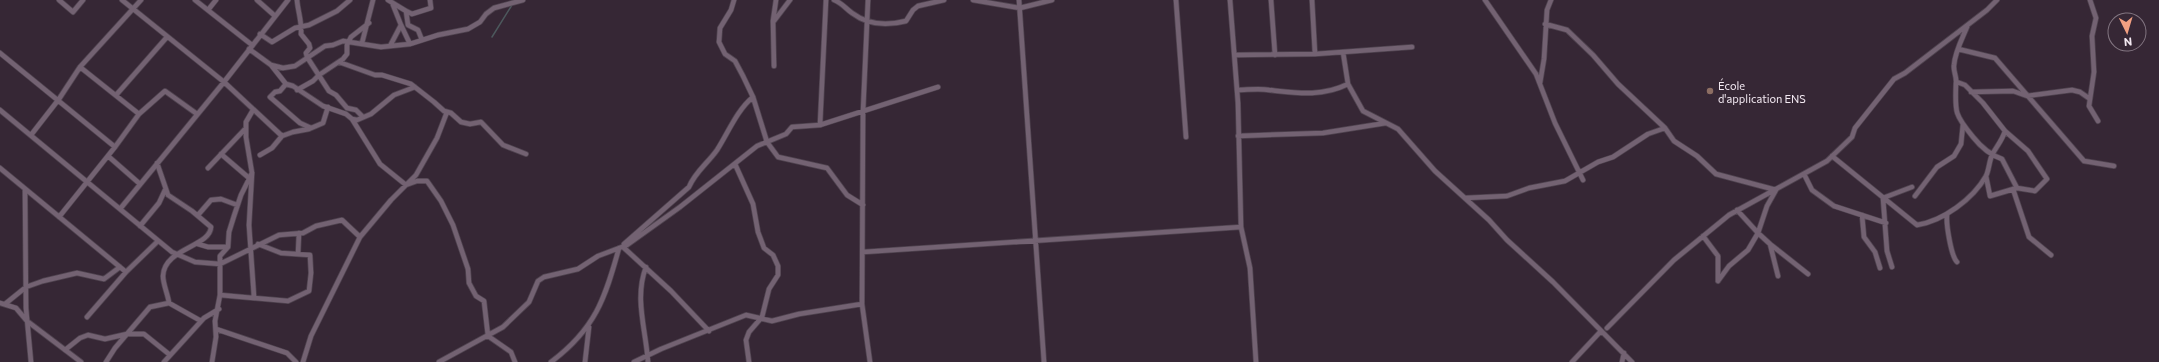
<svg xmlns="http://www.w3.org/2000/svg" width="2159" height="362" viewBox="0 0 2159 362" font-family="Commissioner,sans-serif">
<rect width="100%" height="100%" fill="#362735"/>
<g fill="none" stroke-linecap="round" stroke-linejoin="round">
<path stroke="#4c585c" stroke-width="1.5" d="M492,37L512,5"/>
<defs>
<path id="minor" d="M59,0L73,12L83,0
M122,0L224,82L282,136
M195,0L252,45
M257,0L275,16
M297,0C298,12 302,21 301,34L309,44L310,48L306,53L307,57L329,91L336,95L347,108L356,110L363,117
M388,0L406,11L408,25L418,30L422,40
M734,0L731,10L720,28L719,42L725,54L735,61L743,76L753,97L767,142L778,157L827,168L847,195L863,205
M834,0C842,3 845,8 852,13C868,25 887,26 906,21L913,10L918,6L944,0
M868,0L863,112L862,304L870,362
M973,0L1020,8L1052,0
M1019,0L1044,362
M1176,0L1186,137
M1230,0L1238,103L1241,227L1250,268L1256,362
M1271,0L1275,55
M1312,0L1315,54
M1485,0L1536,74L1555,123L1583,180
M2090,0L2096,18L2092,36L2094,72L2089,106L2098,121
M208,10L216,0
M406,11L412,14L431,8L430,0
M774,21L790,0
M1545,24L1567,30L1593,55L1618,84L1665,128L1674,141L1697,156L1716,174L1776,190L1767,206L1758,233L1770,244L1778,276
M401,25L410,44
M1967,27C1962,39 1955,52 1954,65C1953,71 1957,77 1956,83C1955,112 1954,114 1973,137C1981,147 1990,155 2002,159L2017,188
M260,34L272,42L295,28L309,25L337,11L350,0
M362,43L373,0
M390,46L401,25L393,5
M249,49L271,65L283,68L295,66L325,46L333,45L343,41L381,47L410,44L438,35L468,29L480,22L486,14L494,8L523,0
M1958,49L1995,58L2084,161L2114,166
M1343,52L1348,84L1363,111L1398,129L1435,171L1489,220L1507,240L1553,282L1632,362
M0,53L115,147
M1235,55L1315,54L1412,47
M339,62L375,75H382L411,84L434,102L444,111L451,113L461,122L470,124L481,122L503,145L526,154
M271,65L286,84L293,86L323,106L346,114L352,119L357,120L371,114L394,95L415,87
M774,66L773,21L776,0
M80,67L139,114
M1957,82L1965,85L1983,103L2005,131L2028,151L2047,179L2035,191L2017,188L1990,196L1986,176
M1540,83L1544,59L1547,10L1551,0
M286,84L280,91L275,92L270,97L300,123L311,128
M297,90L313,81L319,75L343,59L347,54V45L351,37L369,23
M1237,90C1247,90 1259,88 1269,90C1297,93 1322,97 1348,84
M1971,92L2013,91L2027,96L2072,90L2080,92L2090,99
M117,94L167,37
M0,110L172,252L195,262L220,264L279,235L303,233L316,226L342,220L360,237
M253,110L246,122V137L252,173L249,225L254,297
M352,119L380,164L406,185L417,181H427L441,201L453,225L468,269L469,283L476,296L484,301L488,336L511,352L515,362
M820,125L826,0
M31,135L59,99L80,67L141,0
M1238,136L1323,133L1386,123
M221,154L249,178
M260,155L272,148L282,136L293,132L309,129L323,123L328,107
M108,156L140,184
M1832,156L1917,225C1943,221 1973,199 1986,176C1989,170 1989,162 1992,155C1996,147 2002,141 2005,131
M157,163L168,195L192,211L211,227C210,247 164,248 163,276C163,284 168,295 169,303
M735,164L753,204L758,232L764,248L773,255L778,266V275L769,289L762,317L749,332L746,340L749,362
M0,168L126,272
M208,168L246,128
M1804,174L1812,190L1834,206L1886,223
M25,189L26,308L31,362
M2013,189L2029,237L2051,255
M1915,196L1937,167L1954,156L1961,144L1963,124
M1465,198L1507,196L1529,188L1565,181L1598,162L1613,157L1648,134L1665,128
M120,209L224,82L288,0
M198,215L211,200L221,199L237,205
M1862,215L1864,237L1875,252L1880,268
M1947,215C1946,224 1951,256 1957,262
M59,217L115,147L139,114L165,91L197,114
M140,226L159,203L165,190
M1703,236L1718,256V281
M198,244L208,247H228
M624,244L689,187C695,172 708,163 717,150C728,133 737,110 753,97
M1770,244L1808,274
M623,247L671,291L709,331
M863,252L1241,227
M298,254L299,233
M646,267C634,298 646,330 648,362
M1892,267L1887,251L1883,198L1912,187
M1718,281L1729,266L1748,250L1758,233L1737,210
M220,295L288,301L309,291L311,273L310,255L281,253L258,244
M0,303L16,308L27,321L81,362
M5,304L26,287L43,281L77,273L104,279L120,267
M87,317L126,272L158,241
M1607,328L1674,260L1729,215L1827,161L1852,137L1855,128L1894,79L1905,73L1987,10L1997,0
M216,329L287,353L296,362
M65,350L80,338L88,335L105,339L127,334H144L170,355
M106,362L115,348L150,307L169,303L201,321
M164,362L204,318L219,309
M212,362L216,337L215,321L220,295V256L228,247L229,232L234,216L241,195L252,173
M303,362L311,336L360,237L391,200L416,175L437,138L447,112
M439,362L503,327L529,302L538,281L544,277L578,269L598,256L627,245L680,207L757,146L786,134L792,127L820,125L938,87
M551,362C595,329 605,299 619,248
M585,362L589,327
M634,362L661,349L746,315L772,321L799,314L862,304
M1572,362L1601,331
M1622,362L1624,353"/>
</defs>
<use href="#minor" stroke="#504450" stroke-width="6"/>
<use href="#minor" stroke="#736272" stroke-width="4.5"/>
</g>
<circle fill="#8d6e63" stroke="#362735" stroke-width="1.5" cx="1710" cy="91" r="4"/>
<g text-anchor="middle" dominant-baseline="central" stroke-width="3" stroke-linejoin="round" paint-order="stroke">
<g font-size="11" fill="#f3e9f2" stroke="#362735" text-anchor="start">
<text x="1718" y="85">École<tspan x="1718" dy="13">d'application ENS</tspan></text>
</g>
</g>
<g transform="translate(2127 32) rotate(175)"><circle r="19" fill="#362735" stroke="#827581"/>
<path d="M0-3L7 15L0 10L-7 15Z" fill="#f3a082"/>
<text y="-6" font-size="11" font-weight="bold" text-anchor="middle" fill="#f3e9f2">N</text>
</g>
</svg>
